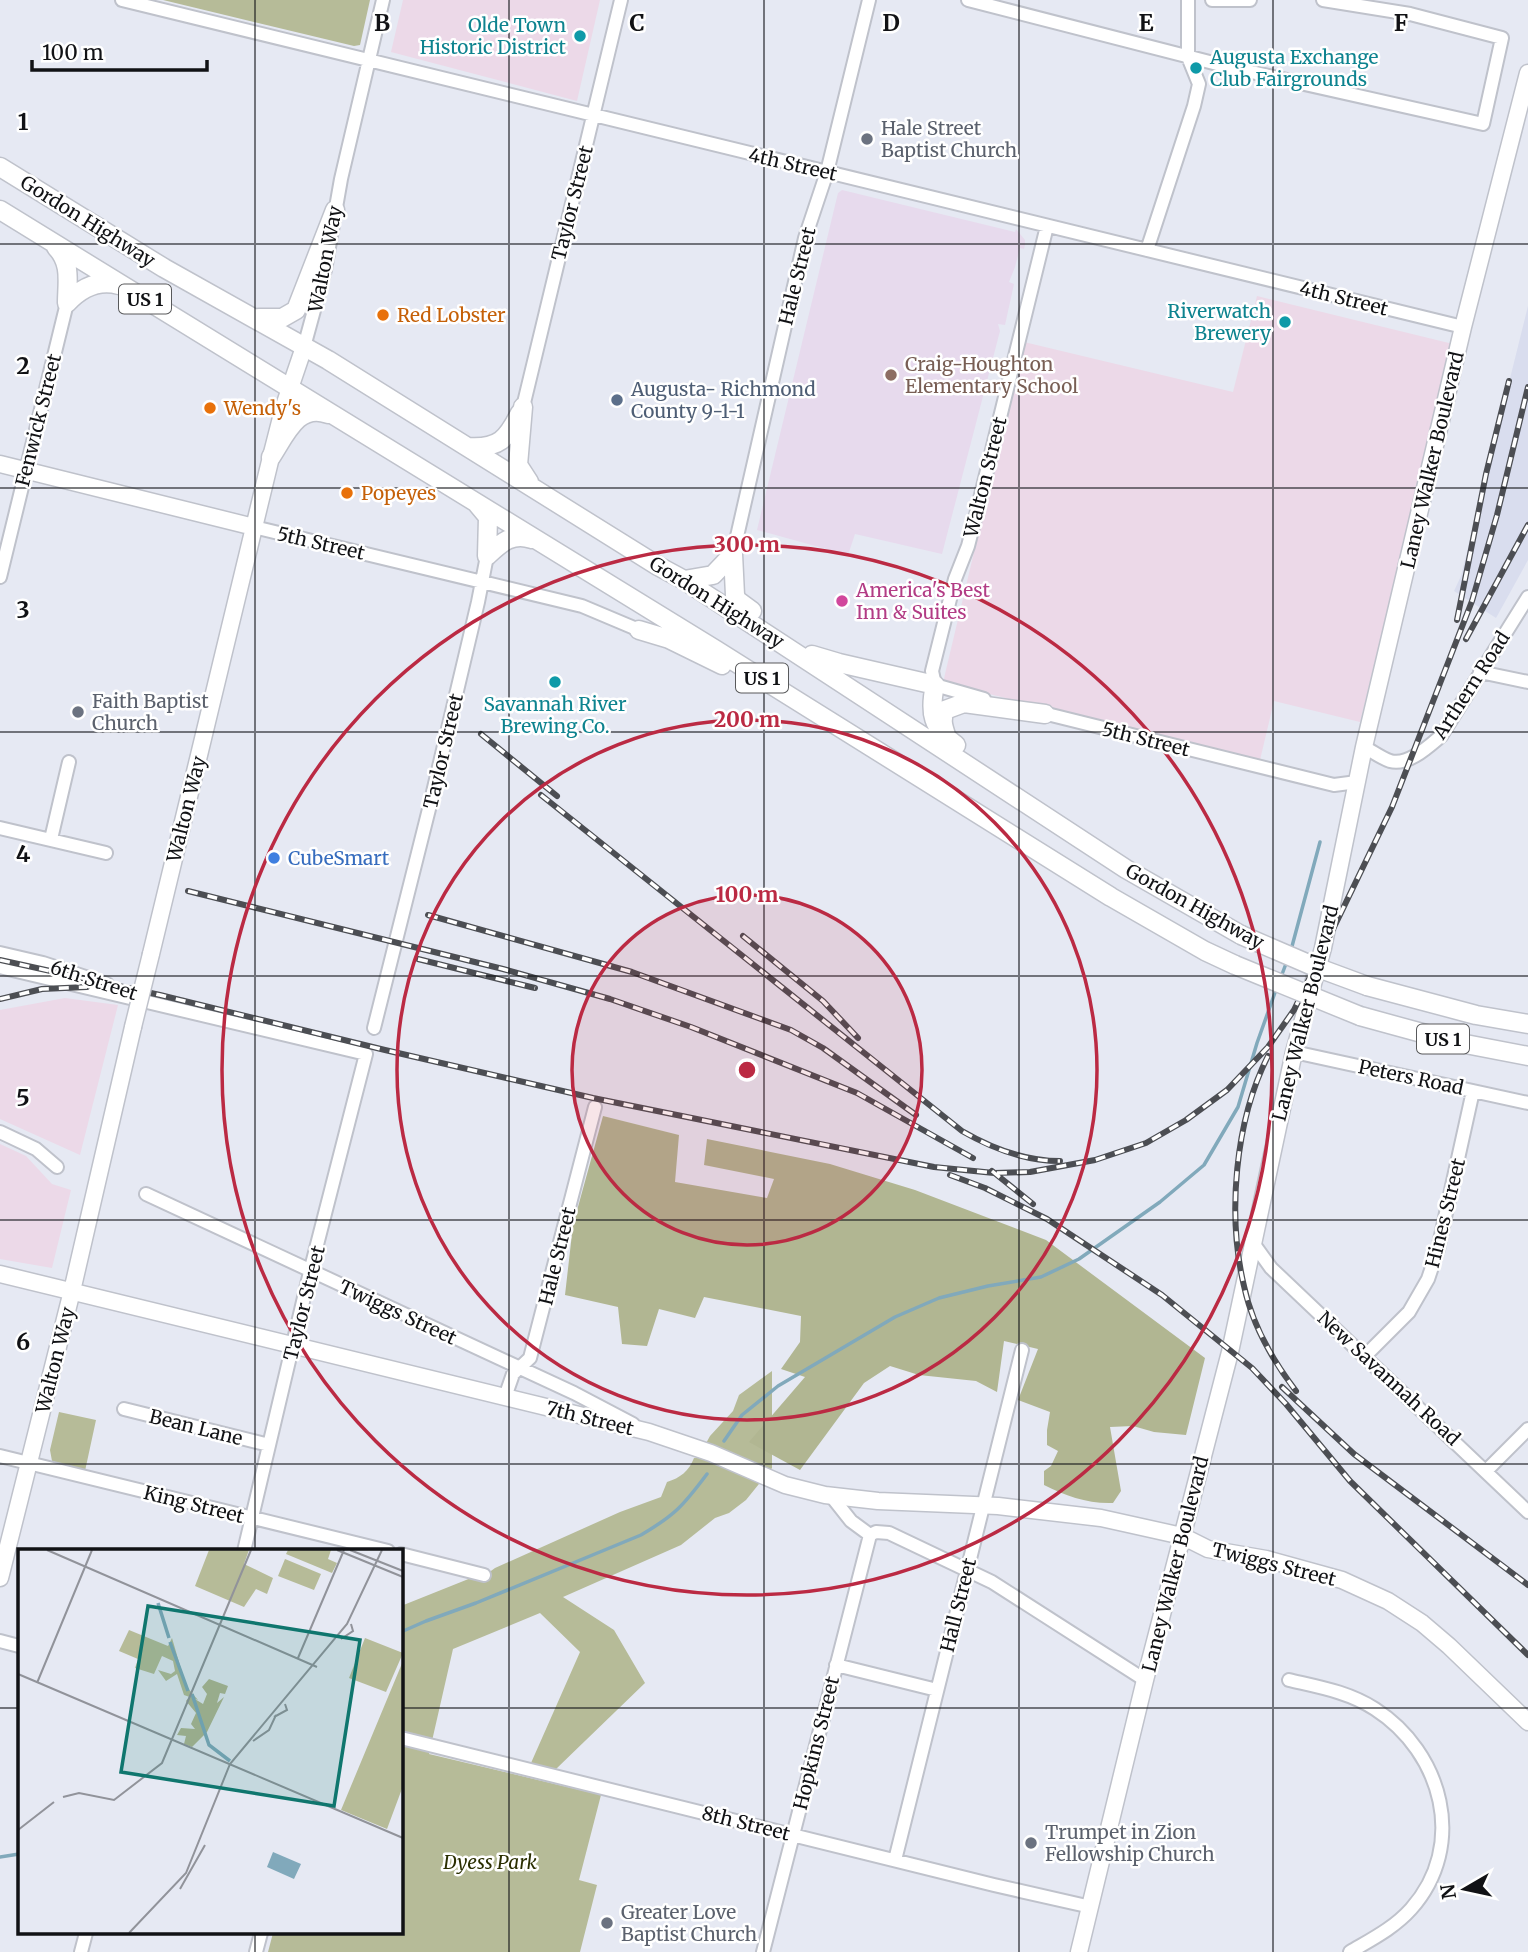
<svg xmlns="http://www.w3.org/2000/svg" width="1528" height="1952" viewBox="0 0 1528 1952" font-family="Merriweather,serif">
<rect width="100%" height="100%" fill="#e6e9f3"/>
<path fill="#ecd9e8" d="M403,0H600L577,101L391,52Z
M1257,296L1453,344L1360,722L1274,701L1260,760L948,684L944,679L945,674L1024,342L1233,392Z
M65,998L118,1005L80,1155L0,1119V1010Z
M0,1144L26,1156L52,1184L71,1190L52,1268L0,1259Z"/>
<path fill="#d9ddee" d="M1528,306V560L1496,618L1454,591L1461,576Z"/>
<path fill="#e7daed" d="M842,190L1015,232L1016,229L1025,240V245L1024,249L1020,248L1015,267L1009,282L1014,284L1005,325L998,324L1000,331L942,554L855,534L848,555L757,530L838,193Z"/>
<path fill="#b6bb98" d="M163,0H370L360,45L354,46Z
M772,1371V1468L746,1500L729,1513L715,1518L681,1545L563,1597L614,1630L645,1683L556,1769L531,1763L580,1652L540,1613L453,1649L429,1754L601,1795L579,1880L597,1885L580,1952H268L273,1933H401V1606L471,1578L480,1579L495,1568L620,1512L661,1497L667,1482C680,1478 689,1471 694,1458H698L710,1436L733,1411L739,1395Z
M59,1412L96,1420L85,1471L52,1461L50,1450Z"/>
<path fill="#b1b692" d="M603,1116L679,1135L675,1182L767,1198L774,1179L704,1165L707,1139L830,1164L915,1190L1046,1240L1205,1358L1186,1435L1154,1432L1133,1426L1110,1427L1121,1491L1113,1503C1088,1504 1066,1496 1044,1485V1471L1051,1466L1058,1451L1047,1445V1430L1050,1412L1018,1400L1038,1349L1004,1341L997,1392L976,1381L919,1375L890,1366L864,1383L800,1470L749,1442L805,1377L781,1369L800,1342L801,1316L704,1297L695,1318L659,1309L647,1346L622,1344L618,1307L565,1295L573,1225Z"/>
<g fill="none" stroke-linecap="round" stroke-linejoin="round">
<path stroke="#81a9bb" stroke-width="3.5" d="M1291,950L1320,842
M1281,977L1287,961
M724,1441L742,1415L778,1386L895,1317L939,1298L988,1286L1041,1277L1079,1259L1160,1202L1204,1165L1238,1107L1257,1043L1277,987
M401,1632L426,1621L476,1603L641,1535C675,1515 683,1506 707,1474
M0,1857L19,1854"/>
<defs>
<path id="minor" d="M122,0L1463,327
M968,0L1229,67L1483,124L1502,38L1410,14L1323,0
M1212,0H1250
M1147,250L1194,106L1199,84L1188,57V0
M304,347L325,270L341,179L383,0
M523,407L621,0
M254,527L582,606L639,630
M733,554L805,238L827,172L869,0
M0,577L67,303
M1480,672L1528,682
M984,699L935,685L932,671L955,579L968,546L978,507L1047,226
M1039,712L1334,785L1357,782
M1364,747C1372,751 1381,758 1390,761C1408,766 1428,747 1441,736L1528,597
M0,828L106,853
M51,839L69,762
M0,953L43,963L107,984
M0,967L366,1054L310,1272L244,1551
M374,1028L429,809L478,602L487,556
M1294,1052L1528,1103
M0,1132L36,1149L57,1167
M146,1194L574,1393L633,1424
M1253,1243L1271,1268L1528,1512
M1366,1355L1409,1312L1428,1279L1438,1249L1473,1091
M505,1397L513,1374L530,1358L595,1107
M124,1409L269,1445
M0,1456L388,1551
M1486,1471L1528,1429
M832,1497L851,1521L870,1535L876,1532L889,1533L992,1582L1145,1680
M401,1554L484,1575
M0,1641L19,1646
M836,1665L937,1690
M1289,1680C1319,1687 1349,1692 1375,1709C1442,1752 1468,1845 1411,1909C1394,1928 1372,1939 1350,1952
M401,1738L994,1885L1091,1907
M895,1860L1022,1350
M81,1952L86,1933
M256,1952L261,1933
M763,1952L870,1535"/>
<path id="major" d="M0,464L254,527
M151,954L271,457L284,406L304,347
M0,1274L649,1432L711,1453L785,1485L825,1495L878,1501L998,1506L1101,1518L1182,1536L1208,1549L1266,1559L1342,1580L1388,1601L1422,1623L1449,1646L1528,1722
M0,1578L72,1291L133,1027
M1079,1952L1145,1680L1230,1352L1294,1052L1323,948L1364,747L1463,327L1528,73"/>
<path id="highway" d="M0,167L164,268L328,360L658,566L684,580L1126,869L1241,935
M0,210L716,650L1111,897L1205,951L1235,965
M56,247C72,264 67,282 67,303
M67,303C81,288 98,279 119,285
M259,318H282L296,310L335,210
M523,407L518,465L529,482
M468,447C499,449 507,439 520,413
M271,457C285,436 298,402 328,414
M478,505L488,517L487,556
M733,554L735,595L737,600L752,611
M487,556C501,543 512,532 532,539
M684,580L713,575L733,554
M639,630L669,639L722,665
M812,655L839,663L935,685C929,713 932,728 956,745
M946,735C943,726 941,720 945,710L964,703L1045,714
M1367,986L1476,1015L1528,1024
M1360,1016L1455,1042L1528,1056"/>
</defs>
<use href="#minor" stroke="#bfc2cb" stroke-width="16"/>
<use href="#major" stroke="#bfc2cb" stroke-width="19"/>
<use href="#highway" stroke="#bfc2cb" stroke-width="21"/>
<use href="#minor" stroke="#fff" stroke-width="12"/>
<use href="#major" stroke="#fff" stroke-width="16"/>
<use href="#highway" stroke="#fff" stroke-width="18"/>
<defs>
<path id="rail" d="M1457,620L1486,474L1509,381
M1466,639L1528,525
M481,734L557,796
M541,795L962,1131C993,1149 1025,1161 1060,1161
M188,891L503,969L610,999L691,1027L857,1093L973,1158
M428,915L632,972L791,1030L823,1048L916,1115
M743,936L823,1001L858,1038
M418,959L535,988
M0,960L160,995L385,1050L593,1098L934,1167L994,1173L1030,1172L1095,1160L1146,1143L1186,1120L1227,1090L1268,1047L1294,1010L1392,807L1472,601L1497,515L1528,387
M0,999L42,989L87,987
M1268,1056C1235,1121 1227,1215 1244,1286C1252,1324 1273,1361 1296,1391
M992,1171L1033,1204
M950,1175L985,1188L1047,1219L1162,1295L1252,1368L1286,1404L1350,1481L1528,1655
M1282,1387L1354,1454L1528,1585"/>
</defs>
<use href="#rail" stroke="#4c4e53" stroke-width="6"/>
<use href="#rail" stroke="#fff" stroke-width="3.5" stroke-dasharray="10" stroke-linecap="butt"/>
<defs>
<path id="major-bridge" d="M133,1027L151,954"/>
<path id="highway-bridge" d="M1241,935L1313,966L1367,986
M1235,965L1360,1016"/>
</defs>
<use href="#major-bridge" stroke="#bfc2cb" stroke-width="19" stroke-linecap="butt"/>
<use href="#highway-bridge" stroke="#bfc2cb" stroke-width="21" stroke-linecap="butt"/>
<use href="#major-bridge" stroke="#fff" stroke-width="16"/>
<use href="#highway-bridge" stroke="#fff" stroke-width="18"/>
</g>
<path fill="none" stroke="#111215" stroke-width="2" stroke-opacity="0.55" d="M255,0V1551M509,0V1952M764,0V1952M1019,0V1952M1273,0V1952M0,244H1528M0,488H1528M0,732H1528M0,976H1528M0,1220H1528M0,1464H1528M0,1708H19M401,1708H1528M255,1933V1952"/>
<circle cx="747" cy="1070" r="175" fill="#bb2a43" fill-opacity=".12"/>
<g fill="none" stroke="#bb2a43" stroke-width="3.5">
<circle cx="747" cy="1070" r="175"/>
<circle cx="747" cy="1070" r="350"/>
<circle cx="747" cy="1070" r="525"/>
</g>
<g fill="#0f9aa8" stroke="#fff" stroke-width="2.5">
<circle cx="580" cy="36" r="7"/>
<circle cx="1196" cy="68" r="7"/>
<circle cx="1285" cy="322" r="7"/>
<circle cx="555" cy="682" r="7"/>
</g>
<g fill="#6b7280" stroke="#fff" stroke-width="2.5">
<circle cx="867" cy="139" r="7"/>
<circle cx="78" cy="712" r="7"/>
<circle cx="1031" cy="1843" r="7"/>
<circle cx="607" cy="1923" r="7"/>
</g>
<g fill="#e8710a" stroke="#fff" stroke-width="2.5">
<circle cx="383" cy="315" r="7"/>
<circle cx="210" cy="408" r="7"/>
<circle cx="347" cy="493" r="7"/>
</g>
<circle fill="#8d6e63" stroke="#fff" stroke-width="2.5" cx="891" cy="375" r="7"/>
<circle fill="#5c6f8a" stroke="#fff" stroke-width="2.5" cx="617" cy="400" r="7"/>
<circle fill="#d1479c" stroke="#fff" stroke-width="2.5" cx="842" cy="601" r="7"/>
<circle fill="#3f7fe0" stroke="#fff" stroke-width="2.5" cx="274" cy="858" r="7"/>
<g text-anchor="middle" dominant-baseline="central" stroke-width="5" stroke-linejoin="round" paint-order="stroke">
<g fill="#fff" stroke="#58595b" stroke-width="2">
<rect x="119" y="284.5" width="52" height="29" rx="5"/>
<rect x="736" y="663.5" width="52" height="29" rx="5"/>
<rect x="1417" y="1024.5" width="52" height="29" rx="5"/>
</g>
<g font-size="18" font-weight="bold" fill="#111215">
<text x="145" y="299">US 1</text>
<text x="762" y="678">US 1</text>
<text x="1443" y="1039">US 1</text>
</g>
<g font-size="19" fill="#0d838f" stroke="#fff" text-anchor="end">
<text x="566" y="25">Olde Town<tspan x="566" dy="22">Historic District</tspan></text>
<text x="1210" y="57" text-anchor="start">Augusta Exchange<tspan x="1210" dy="22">Club Fairgrounds</tspan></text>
<text x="1271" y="311">Riverwatch<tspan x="1271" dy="22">Brewery</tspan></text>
<text x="555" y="704" text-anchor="middle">Savannah River<tspan x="555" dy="22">Brewing Co.</tspan></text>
</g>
<g font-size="19" fill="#5b616d" stroke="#fff" text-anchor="start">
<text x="881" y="128">Hale Street<tspan x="881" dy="22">Baptist Church</tspan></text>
<text x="92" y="701">Faith Baptist<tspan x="92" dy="22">Church</tspan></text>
<text x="1045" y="1832">Trumpet in Zion<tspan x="1045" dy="22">Fellowship Church</tspan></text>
<text x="621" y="1912">Greater Love<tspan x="621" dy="22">Baptist Church</tspan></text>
</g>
<g font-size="19" fill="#111215" stroke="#fff">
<text transform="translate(793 164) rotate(13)">4th Street</text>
<text transform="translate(572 203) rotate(-76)">Taylor Street</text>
<text transform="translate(88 221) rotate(32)">Gordon Highway</text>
<text transform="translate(325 259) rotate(-79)">Walton Way</text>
<text transform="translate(797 276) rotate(-76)">Hale Street</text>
<text transform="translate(1344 298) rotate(14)">4th Street</text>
<text transform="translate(38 420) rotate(-76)">Fenwick Street</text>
<text transform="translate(1432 460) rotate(-77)">Laney Walker Boulevard</text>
<text transform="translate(985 477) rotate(-76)">Walton Street</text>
<text transform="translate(321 543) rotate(13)">5th Street</text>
<text transform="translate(717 602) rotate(32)">Gordon Highway</text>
<text transform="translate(1471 685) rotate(-57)">Arthern Road</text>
<text transform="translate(1146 739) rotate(14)">5th Street</text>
<text transform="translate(443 751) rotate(-77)">Taylor Street</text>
<text transform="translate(186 809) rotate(-76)">Walton Way</text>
<text transform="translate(1195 906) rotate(29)">Gordon Highway</text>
<text transform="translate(94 980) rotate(18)">6th Street</text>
<text transform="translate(1305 1013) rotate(-76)">Laney Walker Boulevard</text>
<text transform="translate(1411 1077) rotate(12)">Peters Road</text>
<text transform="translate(1445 1213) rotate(-76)">Hines Street</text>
<text transform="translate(557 1256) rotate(-76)">Hale Street</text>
<text transform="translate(304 1303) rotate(-76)">Taylor Street</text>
<text transform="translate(398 1312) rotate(25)">Twiggs Street</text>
<text transform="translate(55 1360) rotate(-76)">Walton Way</text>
<text transform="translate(1389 1378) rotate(43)">New Savannah Road</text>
<text transform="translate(590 1418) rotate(14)">7th Street</text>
<text transform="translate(196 1427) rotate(14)">Bean Lane</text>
<text transform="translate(194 1504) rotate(14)">King Street</text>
<text transform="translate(1175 1564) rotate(-76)">Laney Walker Boulevard</text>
<text transform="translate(1274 1564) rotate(14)">Twiggs Street</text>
<text transform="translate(958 1605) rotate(-76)">Hall Street</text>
<text transform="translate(816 1743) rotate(-76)">Hopkins Street</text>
<text transform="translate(746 1823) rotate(14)">8th Street</text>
</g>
<g font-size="19" fill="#c56008" stroke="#fff" text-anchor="start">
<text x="397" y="315">Red Lobster</text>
<text x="224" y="408">Wendy's</text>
<text x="361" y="493">Popeyes</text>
</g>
<g font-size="19" fill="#785e54" stroke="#fff" text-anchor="start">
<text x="905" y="364">Craig-Houghton<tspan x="905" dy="22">Elementary School</tspan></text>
</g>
<g font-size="19" fill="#4e5e75" stroke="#fff" text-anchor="start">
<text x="631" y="389">Augusta- Richmond<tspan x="631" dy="22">County 9-1-1</tspan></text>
</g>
<g font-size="19" fill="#b23c85" stroke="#fff" text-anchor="start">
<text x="856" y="590">America's Best<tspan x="856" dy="22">Inn &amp; Suites</tspan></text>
</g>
<g font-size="19" fill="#366cbe" stroke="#fff" text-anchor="start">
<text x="288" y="858">CubeSmart</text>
</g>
<g font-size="19" font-style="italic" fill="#2a2e00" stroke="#fff">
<text x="490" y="1862">Dyess Park</text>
</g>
</g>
<g transform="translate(18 1549)">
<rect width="385" height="385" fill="#e6e9f3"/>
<path d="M191,1H231L226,15L255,29L249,45L238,40L226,58L177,37ZM270,1H313L310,10L319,14L314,24L268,5ZM267,10L303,25L296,41L260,27ZM111,81L150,97L154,89L168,137L180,151L166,146L159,125L148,132L140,121L153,125L157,122L155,112L144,107L136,125L117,119L120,110L101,102ZM347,89L385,104L368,143L331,129ZM385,112V237L369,280L323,261Z" fill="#b6bb98"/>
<path d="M191,130L210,137L207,145L202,144L199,154L206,148L189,183L174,198L166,195L168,187L159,186L163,179L177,180L173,175L178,164L168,152L172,147L185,155L189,145L184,138Z" fill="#b1b692"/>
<path d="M255,303L283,315L276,330L249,318Z" fill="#81a9bb"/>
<path fill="none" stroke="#81a9bb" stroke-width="3.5" d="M140,54L151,89M152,93L170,142M174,145L191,196L212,212"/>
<path fill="none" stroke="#91939a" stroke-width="2" d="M29,1L299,118M319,1L385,28M332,1L385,22M323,90L335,82L333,75M280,109L326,1M0,125L385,289M19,134L74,1M256,168L269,161L267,155M235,192L251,181L258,166M45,248L61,244L96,251L144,214L233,1M0,281L36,253M162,340L187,296M111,384L168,324L212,215L329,75L364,1"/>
<path fill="#0f766e" fill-opacity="0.15" stroke="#0f766e" stroke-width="3.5" d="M130,57L342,91L316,257L103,223Z"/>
<rect width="385" height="385" fill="none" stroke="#111215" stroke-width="3.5"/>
</g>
<g font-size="23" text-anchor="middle" font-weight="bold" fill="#111215" stroke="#fff" stroke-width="5" stroke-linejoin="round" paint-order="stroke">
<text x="382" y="31">B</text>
<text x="637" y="31">C</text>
<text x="891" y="31">D</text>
<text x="1146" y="31">E</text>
<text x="1401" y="31">F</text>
<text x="23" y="130">1</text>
<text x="23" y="374">2</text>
<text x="23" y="618">3</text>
<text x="23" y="862">4</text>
<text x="23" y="1106">5</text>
<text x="23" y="1350">6</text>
</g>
<circle cx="747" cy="1070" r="10" fill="#bb2a43" stroke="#fff" stroke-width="3.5"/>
<g font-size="21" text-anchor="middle" font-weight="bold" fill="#bb2a43" stroke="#fff" stroke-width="5" stroke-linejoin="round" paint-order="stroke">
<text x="747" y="552">300 m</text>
<text x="747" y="727">200 m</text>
<text x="747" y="902">100 m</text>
</g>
<g transform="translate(1465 1889) rotate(261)" stroke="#ffffff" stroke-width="5" paint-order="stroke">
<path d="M0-5L12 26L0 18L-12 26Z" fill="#111215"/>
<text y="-10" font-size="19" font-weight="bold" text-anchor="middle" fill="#111215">N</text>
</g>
<path d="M32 60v10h175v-10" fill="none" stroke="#111215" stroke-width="3.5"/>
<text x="42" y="60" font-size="21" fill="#111215" stroke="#ffffff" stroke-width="5" paint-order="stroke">100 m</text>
</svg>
